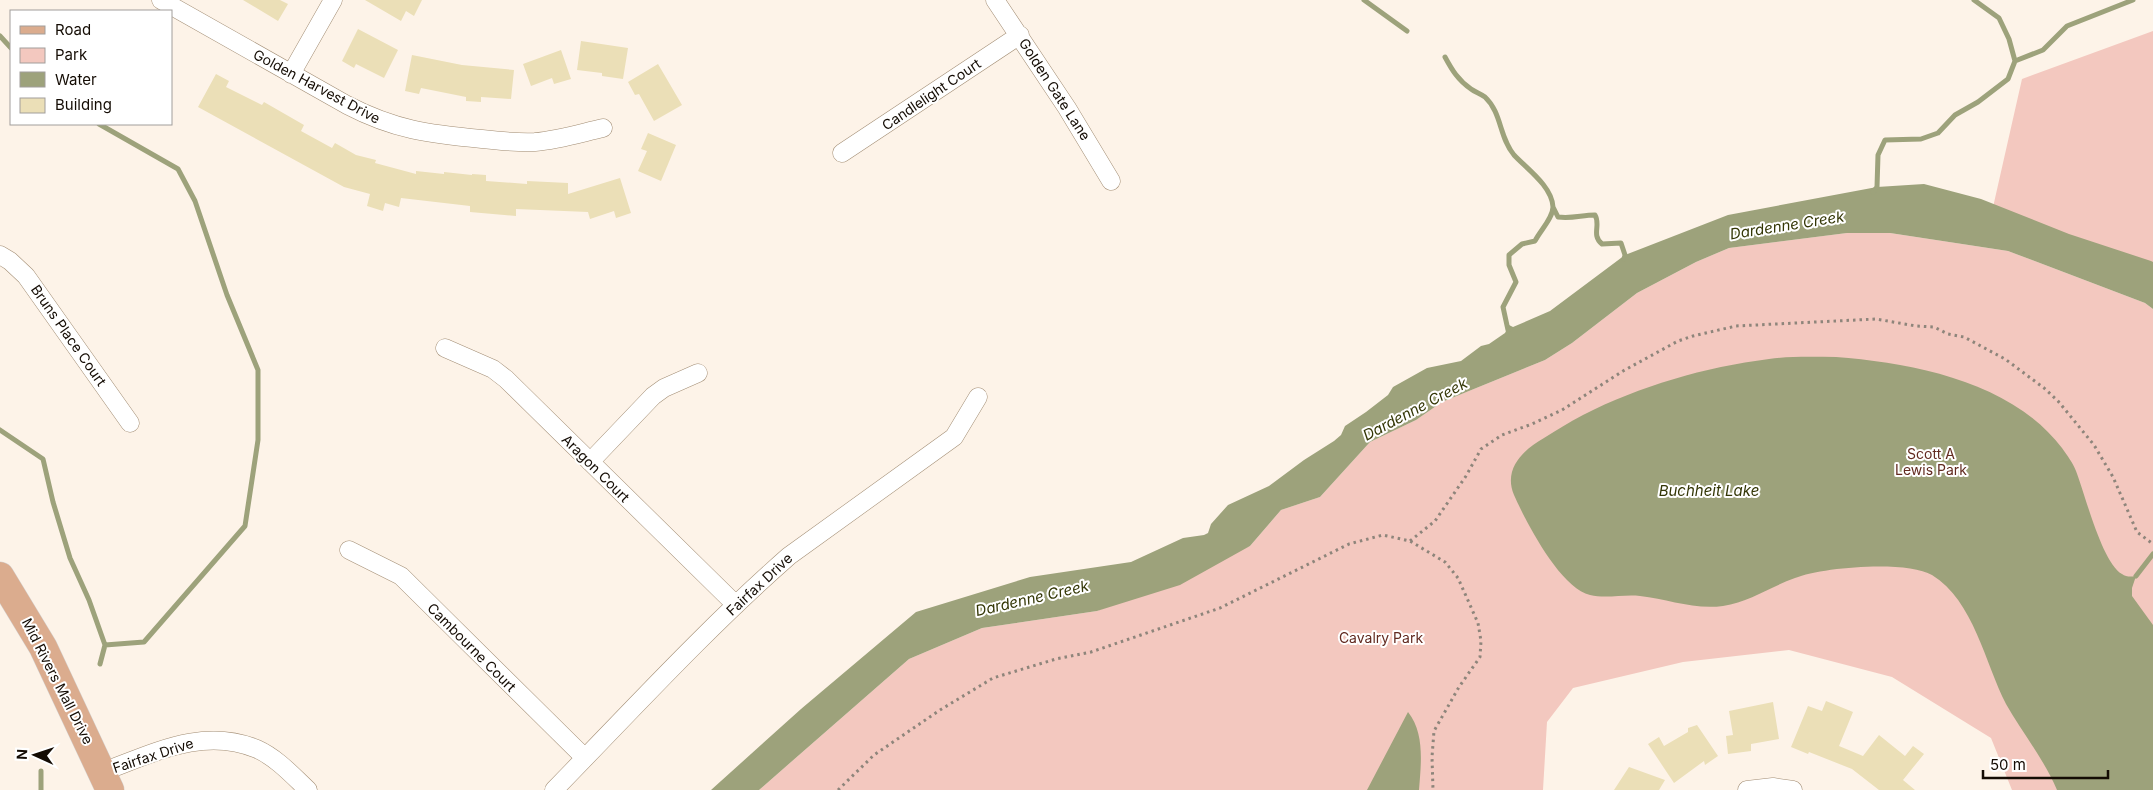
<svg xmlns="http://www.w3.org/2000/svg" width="2153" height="790" viewBox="0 0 2153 790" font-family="Inter,sans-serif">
<rect width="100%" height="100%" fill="#fdf3e8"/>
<path fill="#f3c8bf" d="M2153,31V296L1991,216L2022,79Z
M1847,233H1890L2008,251L2145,303L2153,309V790H2012L1991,738L1892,677L1789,650L1683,662L1573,688L1547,722L1543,790H759L909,659L982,628L1097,611L1250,546L1281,510L1320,497L1370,442L1416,420L1442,402L1545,360L1572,343L1637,293L1696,262L1729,248Z"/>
<path fill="#9da27b" d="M1924,184L1981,199L2069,234L2151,261L2153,262V309L2145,303L2008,251L1890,233H1847L1729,248L1696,262L1637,293L1572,343L1545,360L1442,402L1416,420L1370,442L1320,497L1281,510L1250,546L1180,585L1097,611L982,628L909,659L759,790H711L801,709L916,612L1030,577L1131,562L1183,538L1204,535L1208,533L1211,524L1228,505L1269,486L1304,460L1334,441L1341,435L1345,426L1366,412L1388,395L1393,387L1427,368L1461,361L1481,346L1489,344L1505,333L1509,325L1513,327L1550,311L1625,255L1728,215L1877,187Z
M1836,357C1914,363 2012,382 2062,448C2067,455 2073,463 2076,471C2085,494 2102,563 2122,574C2126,577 2131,577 2136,576L2132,588V596L2153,625V790H2057C2045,761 2022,732 2006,704C1985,663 1974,601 1932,575C1907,560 1822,567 1795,578C1770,587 1749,602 1723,606C1694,610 1668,599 1640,596C1624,594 1606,599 1590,595C1560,588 1526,522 1514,495C1503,469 1523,450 1544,438C1557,430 1569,422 1583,415C1640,386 1705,367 1769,359C1791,356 1814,357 1836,357Z
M1408,712C1425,733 1421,764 1419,790H1367Z"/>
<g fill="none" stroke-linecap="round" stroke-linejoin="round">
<path stroke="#9da27b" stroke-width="5" d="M1364,0L1407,31
M0,36L11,48
M1445,57C1452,70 1458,80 1471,89C1475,92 1481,94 1485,97C1502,113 1499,137 1514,155C1526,168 1552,186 1553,207C1553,218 1540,231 1535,241L1522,244L1509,255V265L1516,282L1503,307L1508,330
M2015,61L2043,50L2067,26L2133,0
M99,124L178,169L195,201L227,295L258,370V440L245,526L144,642L105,645
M1873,192L1877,187L1878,155L1885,140L1921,139L1938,133L1955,115L1978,102L2008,79L2015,61L2009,39L1999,18L1974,0
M1553,207L1558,217C1572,219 1582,215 1595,215C1601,225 1591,235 1602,244L1621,243L1625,255L1624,259
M0,430L43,459L53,502L70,558L89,600L105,645L100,664
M2136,576L2153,554
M41,771V790"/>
</g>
<path fill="#ebdfb7" d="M243,0H280L288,4L278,21Z
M365,0H422L414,16L406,11L401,21Z
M358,29L398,50L384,78L356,64L354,68L342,61Z
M581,41L628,48L623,79L602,76V73L577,70Z
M561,50L571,79L554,84L552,78L531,86L523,64Z
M412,55L462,65L514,70L511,99L481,97V102L466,101V97L421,88L419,94L405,91Z
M658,64L682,105L654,121L639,94L635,95L628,82Z
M216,74L229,81L226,87L262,105L264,102L304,125L301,131L332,148L335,143L356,155L376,160L375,163L416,174V171L444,174V172L472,175V174L486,175V181L527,184V181L568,183V194L620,178L631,213L616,218L614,211L590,219L588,212L516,209V216L470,212V206L401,198L399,207L385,203L383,211L367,206L370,194L344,187L198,107Z
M648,133L676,145L661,181L638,171L647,151L641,149Z
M1826,701L1853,712L1839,746L1863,756L1879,735L1905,756L1913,746L1924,754L1903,780L1915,790H1879L1852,769L1809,752L1808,754L1791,747L1808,706L1822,711Z
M1773,702L1779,739L1751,744V751L1728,754L1726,736L1733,735L1729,711Z
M1697,725L1718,756L1705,765L1704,761L1674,783L1648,744L1659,737L1664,746L1688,732V728Z
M1629,767L1665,780L1659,790H1614Z"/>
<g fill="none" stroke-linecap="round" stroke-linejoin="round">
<defs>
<path id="minor" d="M161,0L347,105C395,130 429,134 482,139C500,141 518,143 535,142C558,140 581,133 603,128
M995,0L1067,108L1111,181
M291,74L333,0
M842,153L1020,35
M0,255L10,261L26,276L130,423
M445,348L493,369L506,379L736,605
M590,462L653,396L664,388L698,373
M349,550L401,576L585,758
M102,772C152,754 203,726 257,749C277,758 293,776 308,790
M554,790C631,711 706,629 789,556L954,437L978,397
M1747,790L1773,787L1793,790"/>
<path id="primary" d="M0,576L43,647L110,790"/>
</defs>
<use href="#minor" stroke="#a28d74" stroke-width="19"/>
<use href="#primary" stroke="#d5d3d2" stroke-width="29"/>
<path stroke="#8e857b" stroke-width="3" stroke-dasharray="2.5 4" stroke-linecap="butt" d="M1410,541L1435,521L1466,476L1481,449L1502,435L1532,424L1562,410L1623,371L1678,341L1693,336L1736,326L1876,319L1916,326L1934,327L1948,334L1964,337L2005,359L2044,388L2058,401L2094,445L2113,477L2137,532L2153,544
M838,790L874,755L940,710L993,678L1056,659L1091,652L1220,608L1349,544L1383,535L1410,541L1445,562L1458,578L1478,623L1481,641L1480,657L1459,687L1434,731L1432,757L1433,790"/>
<use href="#minor" stroke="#fff" stroke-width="18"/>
<use href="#primary" stroke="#dbac8e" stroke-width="28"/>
</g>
<g text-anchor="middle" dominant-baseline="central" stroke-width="4" stroke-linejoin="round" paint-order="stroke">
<g font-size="14" fill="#140c04" stroke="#fff">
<text transform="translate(317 86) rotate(28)">Golden Harvest Drive</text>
<text transform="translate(1055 89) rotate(57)">Golden Gate Lane</text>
<text transform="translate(931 94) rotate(-34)">Candlelight Court</text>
<text transform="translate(69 335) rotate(55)">Bruns Place Court</text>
<text transform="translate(596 468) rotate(45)">Aragon Court</text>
<text transform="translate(759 584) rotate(-43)">Fairfax Drive</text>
<text transform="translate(472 647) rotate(45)">Cambourne Court</text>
<text transform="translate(58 681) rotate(63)">Mid Rivers Mall Drive</text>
<text transform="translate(153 755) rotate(-18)">Fairfax Drive</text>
</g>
<g font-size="14" fill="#622a20" stroke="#fff">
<text x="1931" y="453">Scott A<tspan x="1931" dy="16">Lewis Park</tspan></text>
<text x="1381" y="637">Cavalry Park</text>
</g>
<g font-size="15" font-style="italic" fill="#333605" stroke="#fff">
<text transform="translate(1787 225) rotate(-9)">Dardenne Creek</text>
<text transform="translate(1415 409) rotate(-28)">Dardenne Creek</text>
<text x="1709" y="490">Buchheit Lake</text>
<text transform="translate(1032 598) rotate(-13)">Dardenne Creek</text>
</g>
</g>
<rect x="10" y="10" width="162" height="115" fill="#ffffff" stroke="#a19e9b"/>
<rect x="20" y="26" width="25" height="8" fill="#dbac8e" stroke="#a19e9b"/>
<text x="55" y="35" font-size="15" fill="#140c04">Road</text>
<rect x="20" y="48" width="25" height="15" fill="#f3c8bf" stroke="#a19e9b"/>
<text x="55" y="60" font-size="15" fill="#140c04">Park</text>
<rect x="20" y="72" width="25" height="15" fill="#9da27b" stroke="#a19e9b"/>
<text x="55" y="85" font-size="15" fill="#140c04">Water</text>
<rect x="20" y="98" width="25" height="15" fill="#ebdfb7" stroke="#a19e9b"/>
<text x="55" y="110" font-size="15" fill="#140c04">Building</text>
<g transform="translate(35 755) rotate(273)" stroke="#ffffff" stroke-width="4" paint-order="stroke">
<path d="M0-4L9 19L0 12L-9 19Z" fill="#140c04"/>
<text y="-8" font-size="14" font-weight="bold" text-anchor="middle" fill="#140c04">N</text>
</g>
<path d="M1983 770v8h125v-8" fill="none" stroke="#140c04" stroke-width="2.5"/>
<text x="1990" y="770" font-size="15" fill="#140c04" stroke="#ffffff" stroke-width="4" paint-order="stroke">50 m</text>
</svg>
